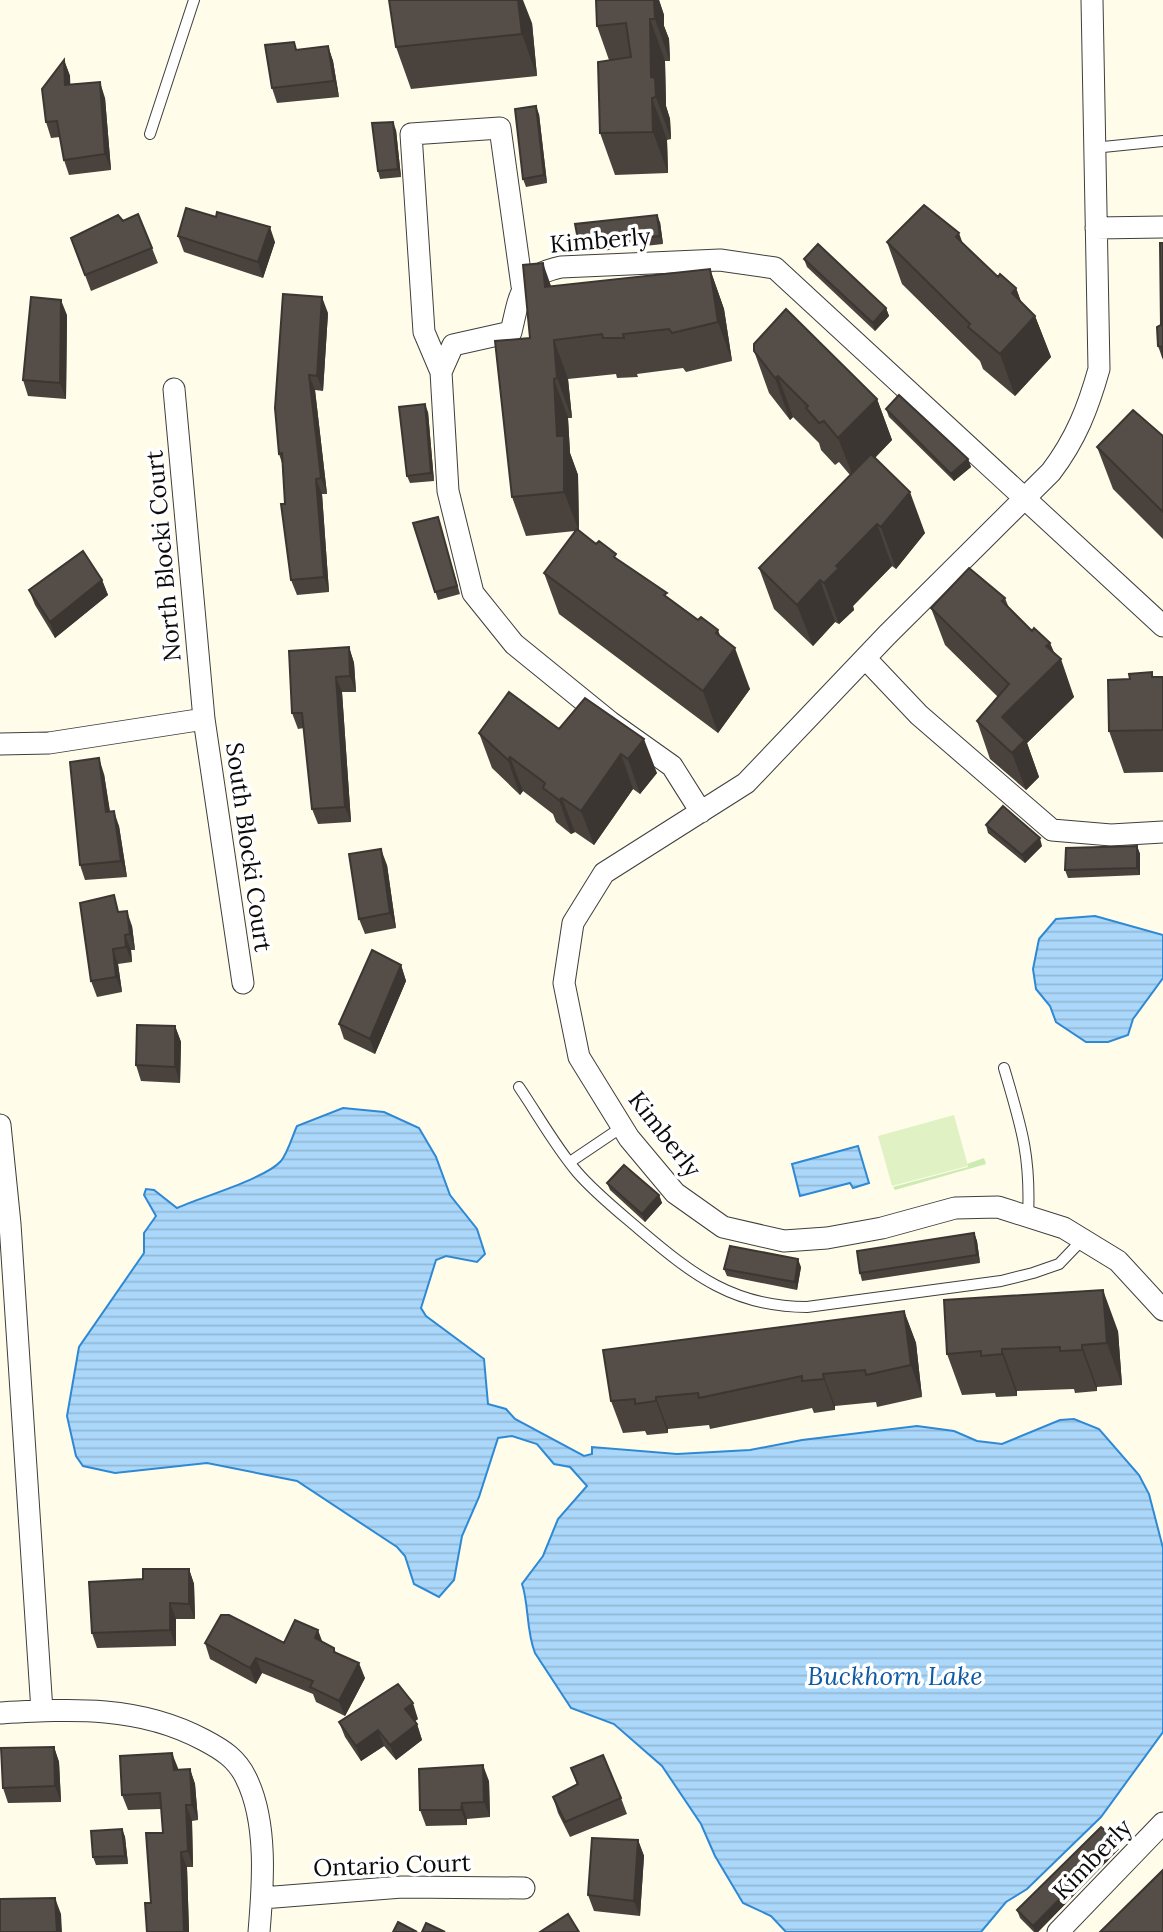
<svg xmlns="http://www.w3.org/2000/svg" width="1163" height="1932" viewBox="0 0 1163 1932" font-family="Lora,serif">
<defs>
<pattern id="water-rules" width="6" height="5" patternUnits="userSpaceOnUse" patternTransform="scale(1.75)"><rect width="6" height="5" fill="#abd8fa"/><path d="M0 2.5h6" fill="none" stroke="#92b8d5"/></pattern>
</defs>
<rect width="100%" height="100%" fill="#fffcea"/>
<path fill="#ccebb2" d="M984,1158L986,1164L895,1190L893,1187L968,1167L967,1164Z"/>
<path fill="#e0f2c4" d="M954,1115L968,1166L892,1186L878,1136Z"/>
<path fill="url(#water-rules)" stroke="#2e89d5" stroke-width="2" d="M1095,916L1163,935V978L1133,1019L1128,1035L1108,1042H1086L1056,1022L1050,1006L1036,989L1033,969L1039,939L1056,919Z
M343,1108L384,1112L419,1128L436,1157L450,1195L477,1229L485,1254L477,1262L446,1256L436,1260L421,1308L426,1316L484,1359L488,1404L506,1409L515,1419L584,1456L592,1454V1447L677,1454L750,1450L802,1440L917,1426L954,1431L977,1441L1002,1444L1060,1420L1074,1419L1099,1429L1139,1475L1149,1494L1163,1548V1732L1101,1817L1027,1889L1006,1902L981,1932H786L771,1916L743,1903L715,1856L701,1824L662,1766L614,1724L571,1708L535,1653C526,1631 529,1604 522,1584L543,1556L558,1519L587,1486L570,1467L554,1464L537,1444L512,1436L498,1438L479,1497L462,1536L454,1580L439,1597L414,1584L405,1556L397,1547L297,1481L207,1463L115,1473L83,1466L76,1456L67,1416L79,1347L144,1253V1233L156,1216L144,1195L146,1189L154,1190L177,1208C201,1197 265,1179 281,1161C288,1152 292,1137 297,1126Z
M858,1146L869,1183L853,1188L850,1183L800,1196L792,1164Z"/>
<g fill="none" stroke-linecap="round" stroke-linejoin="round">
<defs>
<path id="service" d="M150,134L194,0
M1093,148L1163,141
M1004,1068C1021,1126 1031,1155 1028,1217
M519,1087C538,1115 555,1146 577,1172C595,1193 619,1212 640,1230C693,1275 734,1307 807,1307L1001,1281L1033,1273L1059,1264L1083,1239
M570,1162L622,1127"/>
<path id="minor" d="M1092,0L1099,369C1088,408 1076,439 1051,472L887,635L746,783L604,873L573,923L564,983L579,1057L629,1138L675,1193L723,1227L784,1241L827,1238L882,1228L955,1208L998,1207L1064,1228L1118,1261L1163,1310
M1096,228L1163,227
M441,372L424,332L411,134L500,128L522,286
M174,389L204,719L243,983
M865,658L919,715L1052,830L1111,835L1163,832
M0,744L49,743L204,719
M701,812L672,766L610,722L514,644L473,593L448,491L441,372L453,345L511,332C520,295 519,276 561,267L720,260L775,268L1163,626
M0,1125L10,1224L42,1711
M0,1713C72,1709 139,1705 204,1740C223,1750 237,1759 246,1778C268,1822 263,1885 259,1932
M262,1898L402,1887L524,1888
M1058,1932L1163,1823"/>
</defs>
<use href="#service" stroke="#3e3e3e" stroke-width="12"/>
<use href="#minor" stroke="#3e3e3e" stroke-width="23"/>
<use href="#service" stroke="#fff" stroke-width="10"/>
<use href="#minor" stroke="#fff" stroke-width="21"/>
</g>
<path fill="#49423d" d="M596,0H659L664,15V26L669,39L670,61H665L666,106L670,119L671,139L667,140L668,173L615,175L600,133L609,60L597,26Z
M532,23L537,76L411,89L396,47Z
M328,46L333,61L339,97L277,103L272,88L297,50Z
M64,60L70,76V84L105,98L111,170L69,175L64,160L60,137L51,138L46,122Z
M539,114L547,183L526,187L523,179Z
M396,130L401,177L380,179L378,171Z
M123,221L152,248L158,263L91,291L71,238Z
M660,222L663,244L582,253L579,245Z
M178,236L275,242L263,278L184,252Z
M887,242L963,244L998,277L1016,288L1021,302L1035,316L1051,357L1015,396L983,369L980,361L902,284Z
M804,259L886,308L889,316L875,331L807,267Z
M710,269L724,309L732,361L686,372L683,368L637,374L638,377L617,378L616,374L568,379L572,418H568L570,453L578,475L579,531L721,637L750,689L718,733L559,614L544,573L575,531L526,536L512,497L530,338L551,287Z
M328,313L323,391L315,390L327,494H322L329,592L297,595L291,580L282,463L279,454Z
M67,315L66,399L28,396L23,380Z
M1161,325L1163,360L1158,346Z
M754,351L877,399L892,440L875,458L925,533L896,569L892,566L853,606L854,610L839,624L835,622L813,646L774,609L759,568L850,475L839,462L835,465L821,450L819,443L793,417L790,420L769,393Z
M886,409L968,459L971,467L954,481L889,417Z
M428,412L434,481L410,483L407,476Z
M1163,436V539L1113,489L1097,447Z
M438,517L460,594L438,600L413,523Z
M102,580L108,595L55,638L35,605L29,590Z
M1005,598L1009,608L1032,631L1050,643L1074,697L1027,743L1039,777L1026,790L990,759L977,721L998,697L945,645L931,608Z
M349,647L354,663L356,692H342L351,822L318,824L312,809L304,728L298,729L292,713Z
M1153,677H1163V772L1124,773L1109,731Z
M585,698L657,773L640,794L633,789L594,845L575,832L571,834L556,822L553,814L523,791L520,795L492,768L479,733L559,729Z
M104,774L110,811L119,826L127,877L85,880L80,865Z
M986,825L1042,846L1025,863L988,833Z
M1137,846L1140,854V875L1068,878L1065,870Z
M387,865L396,928L365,934L359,919Z
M120,911L132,926L135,950H131L132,962L118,964L122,992L97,997L91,981Z
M401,965L406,981L375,1054L344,1039L339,1024Z
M175,1026L181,1042L180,1083L141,1081L136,1065Z
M607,1183L659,1195L662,1203L645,1222L610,1190Z
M974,1233L977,1241L980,1263L862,1281L860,1273Z
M801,1267L797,1290L727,1276L724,1269Z
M904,1311L916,1343L922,1397L877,1407L876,1402L835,1406V1410L814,1413L812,1408L710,1429L709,1425L668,1429V1433L647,1435L645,1431L623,1433L611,1401Z
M1118,1331L1122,1385L1097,1387V1391L1075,1393L1074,1389L1017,1391V1396L996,1397L995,1393L962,1395L947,1354Z
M189,1569L194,1584L195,1619H176V1646L97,1648L92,1633L143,1579Z
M322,1642L334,1648L336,1653L365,1678L345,1716L316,1702L313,1694L262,1673L256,1684L210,1659L205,1643Z
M418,1719L414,1722L417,1724L422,1740L396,1760L384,1746L361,1761L345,1737L339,1722Z
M54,1747L59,1762L61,1802L8,1803L3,1788Z
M571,1768L621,1798L627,1814L570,1837L558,1813L553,1797L577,1785Z
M178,1769H190L195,1784L198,1820L192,1821L193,1867H187L189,1932H147L163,1833L161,1809L128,1810L122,1795Z
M489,1781L490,1817L467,1819V1825L426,1826L420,1810Z
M122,1829L125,1837L128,1864L96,1865L93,1857Z
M638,1840L644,1856L640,1916L594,1911L588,1895Z
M1119,1849L1038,1932H1034L1020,1918L1017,1910Z"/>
<path fill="#3c3632" d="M518,0H523L532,23L537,76L522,34Z
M649,0H659L664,15V26L669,39L670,61L655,19Z
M650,19L665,61L666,106L670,119L671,139L656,97L651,77Z
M328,46L333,61L339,97L334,81Z
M64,60L70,76L71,100L65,85Z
M100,82L105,98L111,170L105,154Z
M652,98L667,140L668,173L653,132Z
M536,106L539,114L547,183L544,175Z
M393,122L396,130L401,177L398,169Z
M657,215L660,222L663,244L660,236Z
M270,227L275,242L263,278L258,262Z
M959,233L974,275L956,237Z
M543,263L557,303L545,287Z
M710,269L724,309L732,361L718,322Z
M1016,288L1029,323L1035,316L1051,357L1015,396L1000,354L1012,293Z
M322,297L328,313L323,391L317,376Z
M61,300L67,315L66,399L60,383Z
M886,308L889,316L875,331L873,323Z
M554,340L568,379L572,418L557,378Z
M309,375L315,390L327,494L321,478Z
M778,376L793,417L790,420L775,378Z
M554,379L568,418L570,453L578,475L579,531L564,492L557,436Z
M877,399L892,440L854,479L838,438Z
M425,404L428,412L434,481L431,473Z
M968,459L971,467L954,481L951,474Z
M316,479L322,494L329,592L324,577Z
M910,492L925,533L896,569L881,527Z
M877,524L892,566L853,606L854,610L839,624L824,583L836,566Z
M102,580L108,595L55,638L50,622Z
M820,580L835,622L813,646L797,605Z
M718,630L728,657L735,648L750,689L718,733L703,691L716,633Z
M1050,643L1057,663L1061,659L1074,697L1027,743L1039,777L1026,790L1012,753L1002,717L1046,646Z
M349,647L354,663L356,692L350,676Z
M336,677L342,692L351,822L345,807Z
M644,739L657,773L640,794L628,759Z
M621,754L633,789L594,845L581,811Z
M510,757L523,791L520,795L508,760Z
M99,758L104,774L112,827L106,812Z
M562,798L575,832L571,834L559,800Z
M114,811L119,826L127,877L121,861Z
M1040,838L1042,846L1025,863L1022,855Z
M1137,846L1140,854V875L1137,868Z
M381,849L387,865L396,928L390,913Z
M127,911L132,926L135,950L130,934Z
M125,935L131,950L132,962L126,947Z
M113,949L118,964L122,992L116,977Z
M401,965L406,981L375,1054L370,1039Z
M175,1026L181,1042L180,1083L175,1067Z
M659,1195L662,1203L645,1222L642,1214Z
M974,1233L977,1241L980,1263L977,1255Z
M798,1259L801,1267L797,1290L795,1282Z
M1103,1290L1118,1331L1122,1385L1107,1343Z
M904,1311L916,1343L922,1397L911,1365Z
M1082,1345L1097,1387V1391L1082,1350Z
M1002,1349L1017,1391V1396L1002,1354Z
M823,1374L835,1406V1410L824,1379Z
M656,1397L668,1429V1433L656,1401Z
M189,1569L194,1584L195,1619L189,1604Z
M170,1603L176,1619V1646L170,1630Z
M318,1630L324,1646L315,1638Z
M256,1658L262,1673L256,1684L250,1668Z
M359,1663L365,1678L345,1716L339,1701Z
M413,1703L418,1719L410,1724L405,1709Z
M417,1724L422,1740L396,1760L390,1745Z
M378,1730L384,1746L361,1761L356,1746Z
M54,1747L59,1762L61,1802L55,1786Z
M172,1753L178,1768L180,1785L174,1770Z
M483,1765L489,1781L490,1817L484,1802Z
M190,1769L195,1784L198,1820L192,1805Z
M462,1803L467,1819V1825L461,1810Z
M186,1805L192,1821L193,1867L188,1851Z
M122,1829L125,1837L128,1864L125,1856Z
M638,1840L644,1856L640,1916L634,1901Z
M1117,1841L1119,1849L1038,1932H1035L1033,1926Z
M181,1852L187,1867L189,1932H184Z
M55,1898L61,1914L62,1932H57Z"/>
<path fill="#554d47" stroke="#3c3632" stroke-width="2" d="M389,0H518L522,34L396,47Z
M596,0H654L655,19H650L651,77L655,78L656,97L652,98L653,132L600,133L598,62L631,57L626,23L597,26Z
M294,42L296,50L328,46L334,81L272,88L265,45Z
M64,60L65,85L100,82L105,154L64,160L57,121L46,122L42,89Z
M536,106L544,175L523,179L515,109Z
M393,122L398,169L378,171L372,123Z
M924,205L959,233L956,237L998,277L1000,274L1016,288L1012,293L1035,316L1000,354L968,327L970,324L887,242Z
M186,208L216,217L217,212L270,227L258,262L178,236Z
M138,214L152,248L85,275L71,238L118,215L123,221Z
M657,215L660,236L579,245L575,224Z
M1160,243H1163V358L1162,347L1158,346L1157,327L1161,325Z
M818,244L886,308L873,323L804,259Z
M543,263L545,287L710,269L718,322L672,333L669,329L623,334L624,338H603L602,334L554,340L557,378L554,379L557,436H564V492L512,497L495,341L530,338L523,265Z
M283,294L322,297L317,376L309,375L321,478L316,479L324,577L291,580L281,504H285L282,453L279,454L275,408Z
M31,297L61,300L60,383L23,380Z
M786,309L877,399L838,438L824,421L819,423L806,408L808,406L778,376L775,378L754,351V344Z
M899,395L968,459L951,474L886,409Z
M425,404L431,473L407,476L399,407Z
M1133,410L1163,436V512L1097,447Z
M871,454L910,492L881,527L877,524L836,566L839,568L824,583L820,580L797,605L759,568Z
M438,517L457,586L435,592L413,523Z
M577,529L596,544L599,541L616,554L614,557L667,593L664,595L698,620L701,617L718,630L716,633L735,648L703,691L544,573Z
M83,551L102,580L50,622L29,590Z
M969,568L1005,598L1002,601L1032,631L1034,628L1050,643L1046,646L1061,659L1002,717L1025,740L1012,753L977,721L1009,684L931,608Z
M349,647L350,676L336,677L345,807L312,809L302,713H292L289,651Z
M1152,672V677H1163V730L1109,731L1108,680L1130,679L1129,674Z
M509,692L559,729L585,698L644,739L628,759L621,754L581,811L562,798L559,800L543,788L545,783L510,757L508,760L479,733Z
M99,758L106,812L114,811L121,861L80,865L70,762Z
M1003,806L1040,838L1022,855L986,825Z
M1137,846V868L1065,870L1066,848Z
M381,849L390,913L359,919L349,854Z
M114,895L118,912L127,911L130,934L125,935L126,947L113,949L116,977L91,981L80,903Z
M372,950L401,965L370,1039L339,1024Z
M137,1025L175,1026V1067L136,1065Z
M624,1165L659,1195L642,1214L607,1183Z
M974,1233L977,1255L860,1273L857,1251Z
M730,1246L798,1259L795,1282L724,1269Z
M1103,1290L1107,1343L1082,1345V1350L1060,1351V1347L1002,1349V1354L981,1356V1351L947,1354L944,1300Z
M904,1311L911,1365L866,1375L865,1370L823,1374L824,1379L802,1381V1376L699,1398L698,1393L656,1397V1401L635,1404V1399L611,1401L603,1350Z
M143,1569H189V1604L170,1603V1630L92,1633L89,1582L143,1579Z
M221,1615H229L284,1643L295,1620L318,1630L315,1638L334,1648V1652L359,1663L339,1701L310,1687L313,1681L256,1658L250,1668L205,1643Z
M398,1684L413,1703L405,1709L417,1724L390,1745L378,1730L356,1746L339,1722Z
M54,1747L55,1786L3,1788L1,1748Z
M172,1753L174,1770L190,1769L192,1805H186L188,1851L181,1852L184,1932H147L145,1903H151L146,1833H163L160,1793L122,1795L120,1756Z
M603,1755L621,1798L565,1822L553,1797L578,1784L571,1768Z
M483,1765L484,1802L462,1803L461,1810H420L419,1769Z
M1101,1827L1117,1841L1033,1926L1017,1910Z
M122,1829L125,1856L93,1857L91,1831Z
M592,1838L638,1840L634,1901L588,1895Z
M1163,1870V1932H1100Z
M55,1898L57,1932H0V1899Z
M568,1914L579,1932H540Z
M398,1922L417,1932H393Z
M426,1923L445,1932H422Z"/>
<g text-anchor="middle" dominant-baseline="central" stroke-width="7" stroke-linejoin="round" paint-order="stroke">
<g font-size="24" fill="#0b0b0b" stroke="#fff">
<text transform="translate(600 240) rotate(-5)">Kimberly</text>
<text transform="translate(163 556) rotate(-95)">North Blocki Court</text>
<text transform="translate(249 847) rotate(82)">South Blocki Court</text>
<text transform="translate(665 1134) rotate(52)">Kimberly</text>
<text transform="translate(1092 1859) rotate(-46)">Kimberly</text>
<text transform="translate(392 1865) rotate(-2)">Ontario Court</text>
</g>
<g font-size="26" font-style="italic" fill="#0e5aa4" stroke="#fff">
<text x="895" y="1675">Buckhorn Lake</text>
</g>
</g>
</svg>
